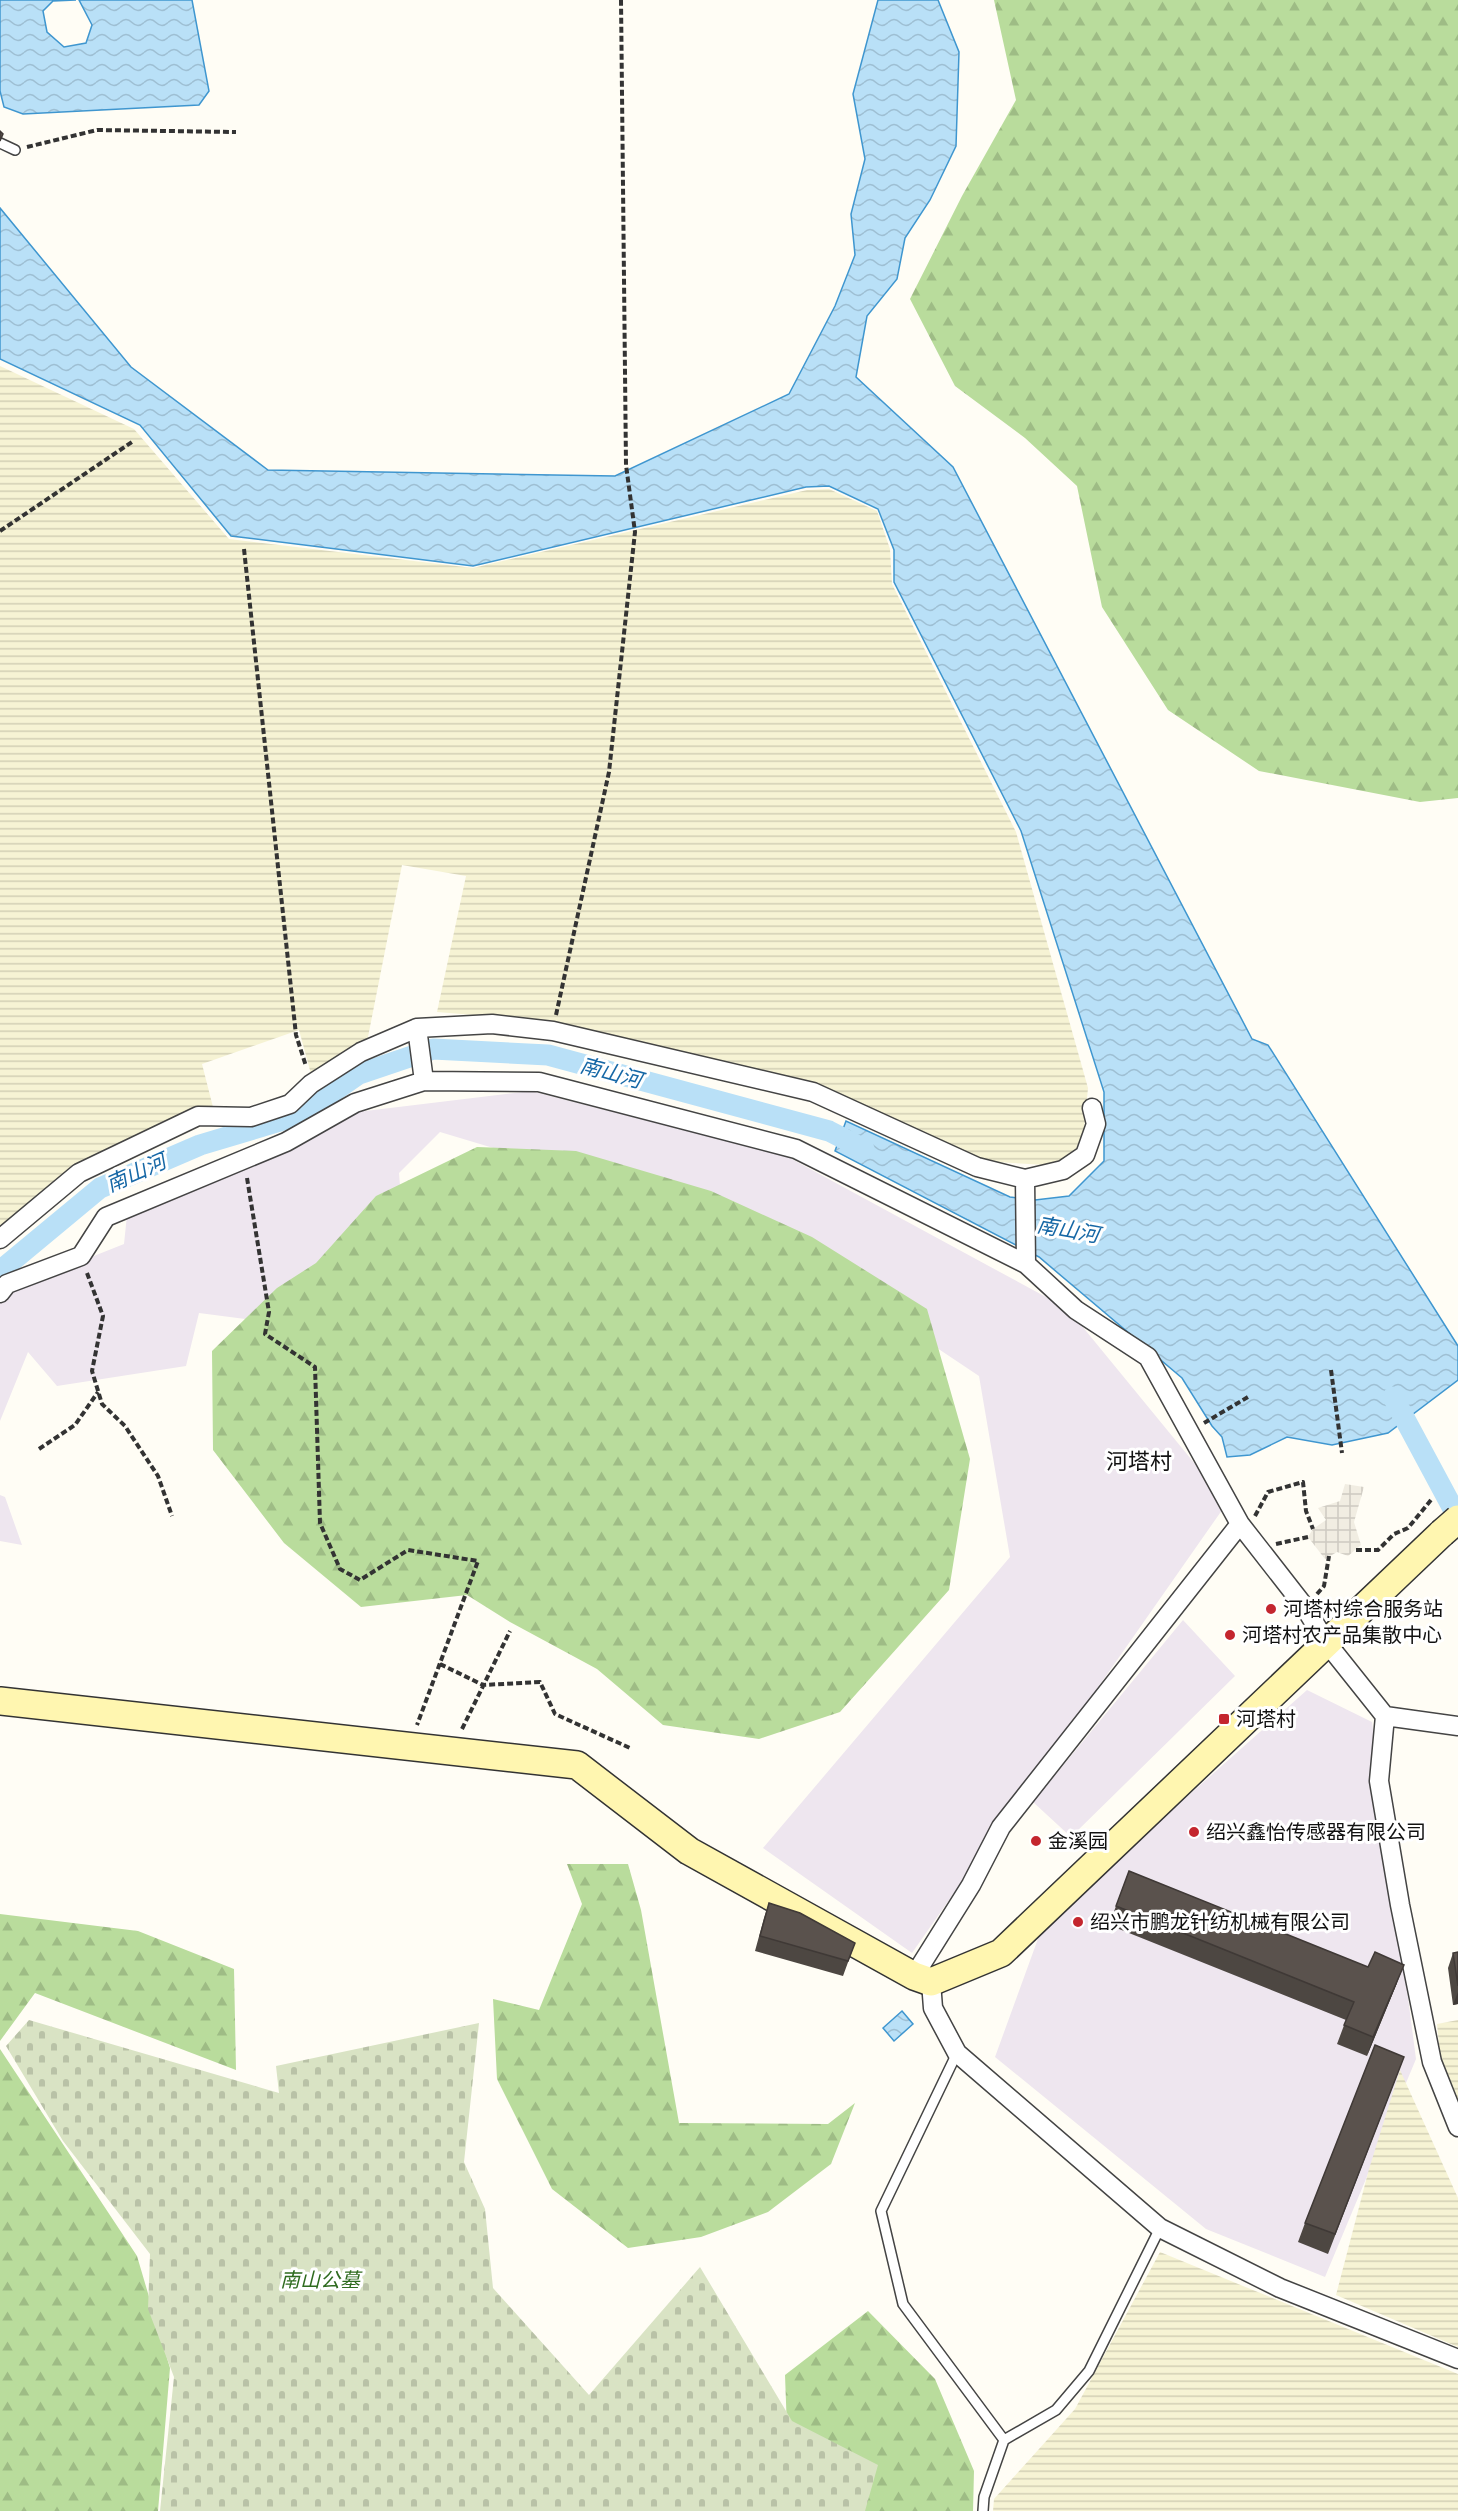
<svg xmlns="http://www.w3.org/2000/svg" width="1458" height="2511" viewBox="0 0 1458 2511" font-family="'Roboto Serif','Noto Sans SC',serif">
<defs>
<pattern id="farmland-rules" width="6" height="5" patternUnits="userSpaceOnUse" patternTransform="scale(1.5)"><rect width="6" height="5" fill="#f6f3d4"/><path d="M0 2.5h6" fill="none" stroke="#d2cfb5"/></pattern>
<pattern id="forest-firs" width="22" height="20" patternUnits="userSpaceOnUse" patternTransform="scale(1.5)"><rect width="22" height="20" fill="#b9dc9c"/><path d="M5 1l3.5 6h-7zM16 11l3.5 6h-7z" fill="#9ebc85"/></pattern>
<pattern id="cemetery-stones" width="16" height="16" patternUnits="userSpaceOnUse" patternTransform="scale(1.5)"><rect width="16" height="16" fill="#d9e3c4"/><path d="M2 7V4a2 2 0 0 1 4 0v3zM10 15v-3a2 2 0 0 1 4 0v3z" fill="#b9c2a7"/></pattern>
<pattern id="plaza-grid" width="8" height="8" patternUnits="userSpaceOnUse" patternTransform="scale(1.5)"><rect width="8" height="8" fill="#f1ede2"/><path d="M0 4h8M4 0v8" fill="none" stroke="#cecac1"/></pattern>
<pattern id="water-waves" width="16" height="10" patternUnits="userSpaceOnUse" patternTransform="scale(1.5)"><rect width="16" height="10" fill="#b9e0f7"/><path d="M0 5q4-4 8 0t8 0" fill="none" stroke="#9ebfd3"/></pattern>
</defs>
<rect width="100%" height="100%" fill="#fffdf5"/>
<path fill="#eee6ef" d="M531,1091L788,1157L1068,1309L1227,1503L912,1953L763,1848L1010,1557L979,1376L756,1227L440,1132L399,1173L404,1238L253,1320L199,1313L186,1366L57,1386L28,1352L0,1421V1302L11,1289L124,1244L127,1215L357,1112Z
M0,1495L5,1497L22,1545L0,1541Z
M1183,1620L1235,1676L1071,1837L1033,1802Z
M1307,1690L1372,1722L1416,2059L1325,2277L1206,2229L995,2057L1043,1925Z"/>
<path fill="url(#farmland-rules)" d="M0,366L134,429L229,539L473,568L807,490L829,489L877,511L890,549L892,584L1016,832L1088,1088L1082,1149L1064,1166L979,1161L816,1086L511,1018L437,1012L466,876L402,865L367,1042L311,1074L299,1030L202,1064L214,1111L193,1112L0,1229Z
M1458,2020V2104L1441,2065L1437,2024Z
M1400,2070L1458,2198V2347L1336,2295L1369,2169Z
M1160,2252L1458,2374V2511H993L994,2499L1075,2409Z"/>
<path fill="url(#forest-firs)" d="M994,0H1458V798L1420,802L1259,771L1168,710L1102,607L1077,486L1025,438L955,386L910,299L962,196L1016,100Z
M477,1147L576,1151L711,1191L812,1237L927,1309L970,1459L949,1590L840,1712L759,1739L663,1725L597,1669L510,1622L467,1595L361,1607L284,1543L213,1450L212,1351L277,1288L316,1263L376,1196Z
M567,1864H628L641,1910L679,2123L828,2124L855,2103L831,2164L768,2212L701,2237L628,2248L552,2189L497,2079L493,1999L539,2010L582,1904Z
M0,1914L138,1931L234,1969L236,2070L35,1993L0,2041Z
M0,2049L137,2256L170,2368L158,2511H0Z
M868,2311L935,2379L974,2471L973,2511H790L785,2375Z"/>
<path fill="url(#cemetery-stones)" d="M29,2020L279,2093L276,2066L479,2023L464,2162L485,2209L493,2288L589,2395L700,2267L792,2421L878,2465L865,2511H160L174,2377L148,2309L150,2254L63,2141L6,2046Z"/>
<path fill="url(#plaza-grid)" d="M1345,1484L1364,1487L1354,1522L1361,1545L1348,1556L1337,1552L1325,1559L1308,1537L1313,1529L1326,1520L1318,1508L1340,1501Z"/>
<path fill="url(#water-waves)" stroke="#3f96cf" stroke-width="1.5" d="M0,0H76L53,1L43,11L47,32L64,47L86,43L92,25L79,0H192L209,91L199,105L23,114L4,107L0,91Z
M878,0H938L959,52L956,146L930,200L905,238L897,279L867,316L856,377L953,467L1252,1039L1268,1045L1458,1346V1380L1388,1433L1332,1445L1287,1437L1250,1455L1227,1457L1222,1437L1212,1426L1182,1378L1039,1257L835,1151L846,1121L1010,1197L1035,1200L1069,1196L1104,1161V1092L1021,831L894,582V550L878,509L829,486L806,487L473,566L231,536L140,425L0,359V208L131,367L268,470L615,476L789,394L835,306L855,255L851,214L865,159L853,94Z
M902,2011L913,2024L894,2041L883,2028Z"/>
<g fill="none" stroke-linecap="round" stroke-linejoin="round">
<path stroke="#b9e0f7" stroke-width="21" d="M0,1271L100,1188L200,1145L300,1115L359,1074L433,1049L548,1055L829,1131L864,1149
M1393,1397L1458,1518"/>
<defs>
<path id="lane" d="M0,143L15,150
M957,2053L881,2211L903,2304L1004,2440
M983,2511L984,2497L1004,2440L1056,2410L1089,2371L1160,2228"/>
<path id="street" d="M417,1028L424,1081
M1025,1179L1026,1264
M0,1239L79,1173L198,1116L251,1117L290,1104L311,1084L361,1052L417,1028L492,1024L553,1031L813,1092L977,1167L1025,1179L1063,1170L1085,1155L1096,1124L1092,1108
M0,1293L7,1284L81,1256L106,1217L286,1142L355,1103L424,1081L539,1082L796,1149L1026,1264L1076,1310L1148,1357L1240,1524L1304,1606L1326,1642L1385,1716L1379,1781L1400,1905L1432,2062L1458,2127
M1385,1716L1458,1726
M914,1976L971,1885L1001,1827L1240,1524
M931,1982L933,2008L957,2053L1160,2228L1280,2288L1458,2359"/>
<path id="secondary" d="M0,1701L577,1765L689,1851L914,1976L931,1982L1001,1953L1442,1533"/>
</defs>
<use href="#lane" stroke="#444" stroke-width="12"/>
<use href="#street" stroke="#444" stroke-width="21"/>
<use href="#secondary" stroke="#333" stroke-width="30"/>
<path stroke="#333" stroke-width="4" stroke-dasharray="6 3" stroke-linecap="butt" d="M27,147L97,130L236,132
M0,531L132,442
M244,549L296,1035L306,1066
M556,1015L609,772L635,532L626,465L621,0
M247,1178L269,1312L265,1334L315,1367L320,1523L340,1569L360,1580L408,1550L478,1561L417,1725
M87,1273L103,1316L92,1371L102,1404L125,1426L158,1476L172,1516
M1331,1370L1342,1453
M1204,1423L1248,1397
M39,1449L75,1425L98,1392
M1255,1516L1268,1492L1303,1482L1306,1511L1313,1529
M1276,1544L1308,1537
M1356,1550H1378L1394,1534L1408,1528L1431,1500
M1317,1594L1324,1586L1329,1556
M440,1664L483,1685L540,1682L555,1714L630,1748
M462,1729L510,1631"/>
<use href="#lane" stroke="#fff" stroke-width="9"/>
<use href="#street" stroke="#fff" stroke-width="18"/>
<use href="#secondary" stroke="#fff6b0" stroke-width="27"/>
<defs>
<path id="secondary-bridge" d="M1442,1533L1458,1519"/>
</defs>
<use href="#secondary-bridge" stroke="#333" stroke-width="30" stroke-linecap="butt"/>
<use href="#secondary-bridge" stroke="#fff6b0" stroke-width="27"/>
</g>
<path fill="#4d4742" d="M1129,1871L1397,1983L1367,2056L1337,2044L1346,2020L1109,1925Z
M769,1903L855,1943L843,1976L755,1951L764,1918Z
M1458,1952V2004L1453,2005L1448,1968L1453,1953Z
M1404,2057L1328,2254L1298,2242L1305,2223Z"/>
<path fill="#3f3936" d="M1404,1965L1397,1983L1367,2056L1373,2037Z
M1458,1992V2004L1453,2005Z"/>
<path fill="#5a524d" stroke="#3f3936" stroke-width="1.5" d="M0,131L3,134L0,141Z
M1129,1871L1368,1967L1375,1952L1404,1965L1373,2037L1344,2025L1354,2002L1116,1906Z
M769,1903L800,1913L855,1943L848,1961L760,1936Z
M1458,1952V1986L1453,1953Z
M1375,2045L1404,2057L1335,2234L1305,2223Z"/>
<g fill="#c4262e" stroke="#fff" stroke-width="2">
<circle cx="1271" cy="1609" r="6"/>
<circle cx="1230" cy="1635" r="6"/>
<rect x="1218" y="1713" width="12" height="12" rx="3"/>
<circle cx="1194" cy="1832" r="6"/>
<circle cx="1036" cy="1841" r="6"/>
<circle cx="1078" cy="1922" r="6"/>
</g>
<g text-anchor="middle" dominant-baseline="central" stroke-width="6" stroke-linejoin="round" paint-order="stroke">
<g font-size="20" fill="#111" stroke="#fff" text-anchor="start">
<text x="1283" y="1609">河塔村综合服务站</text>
<text x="1242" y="1635">河塔村农产品集散中心</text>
<text x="1236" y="1719">河塔村</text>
<text x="1206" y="1832">绍兴鑫怡传感器有限公司</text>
<text x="1048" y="1841">金溪园</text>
<text x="1090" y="1922">绍兴市鹏龙针纺机械有限公司</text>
</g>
<g font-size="20" font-style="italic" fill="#2f6b1f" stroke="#fff">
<text x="320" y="2280">南山公墓</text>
</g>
<g font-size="21" font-style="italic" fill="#1768a6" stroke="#fff">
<text transform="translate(611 1073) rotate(15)">南山河</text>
<text transform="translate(136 1173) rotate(-24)">南山河</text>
<text transform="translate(1068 1230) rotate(10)">南山河</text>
</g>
<g font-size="22" fill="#111" stroke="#fff">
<text x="1139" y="1461">河塔村</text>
</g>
</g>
</svg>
